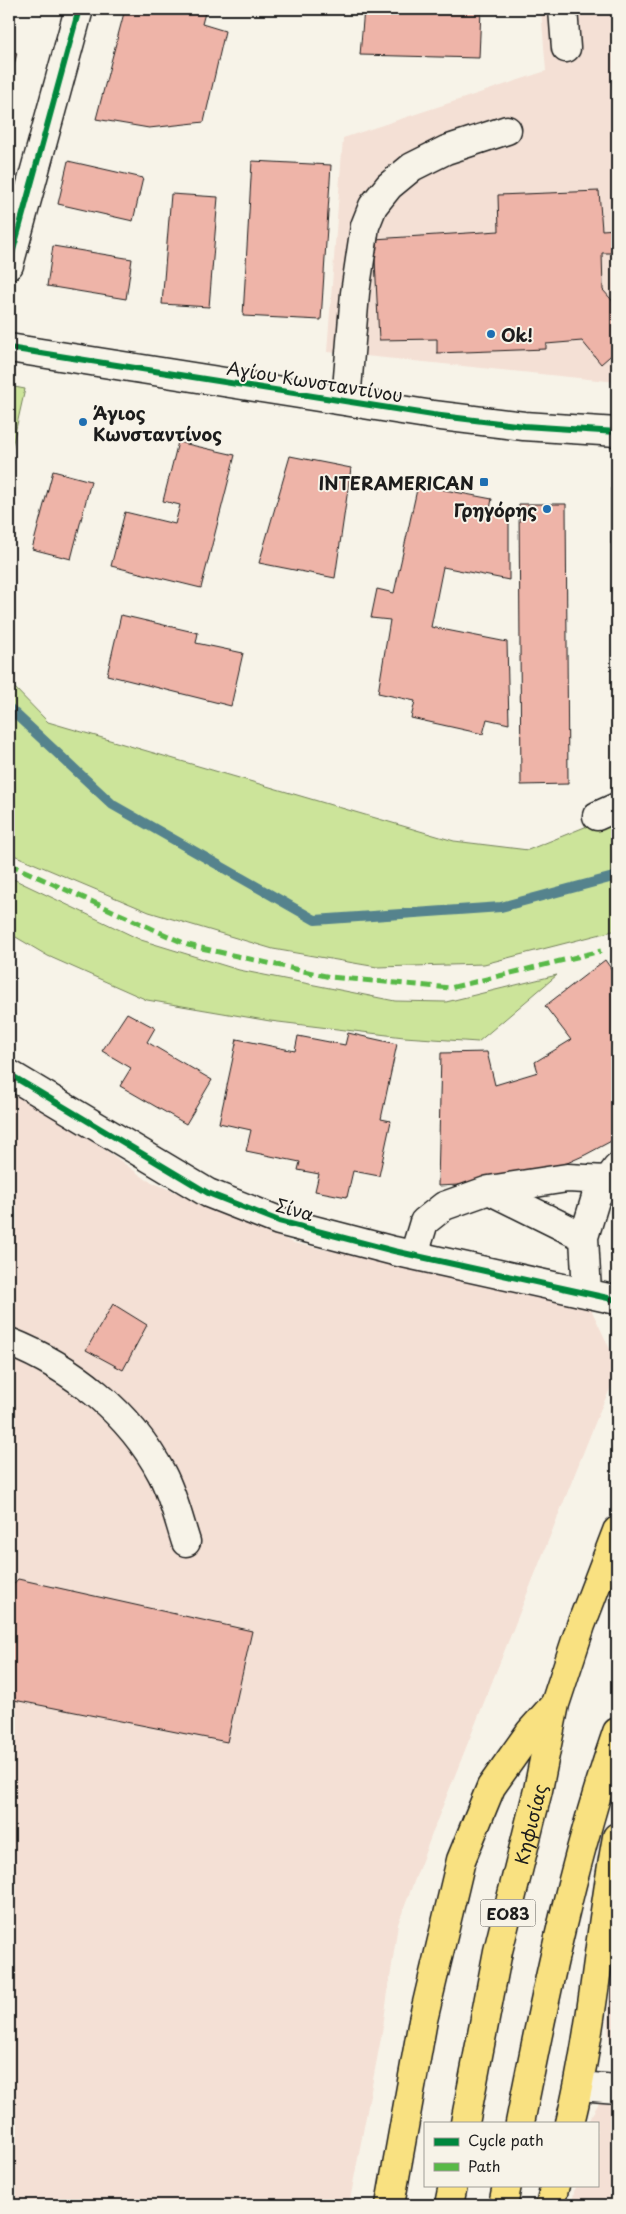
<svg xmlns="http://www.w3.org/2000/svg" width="626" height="2214" viewBox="0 0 626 2214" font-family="'Playpen Sans',sans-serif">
<rect width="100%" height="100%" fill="#f7f3e8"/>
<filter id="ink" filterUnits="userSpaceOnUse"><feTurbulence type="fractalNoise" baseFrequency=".02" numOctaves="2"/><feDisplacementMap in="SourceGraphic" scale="10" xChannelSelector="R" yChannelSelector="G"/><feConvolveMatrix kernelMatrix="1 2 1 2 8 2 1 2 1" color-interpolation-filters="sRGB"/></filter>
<g filter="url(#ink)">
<path fill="#f4e0d5" d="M541,9H617V382L327,352L343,138L546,71Z
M9,1086L71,1125L147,1180L294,1243L540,1294L591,1309L617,1364V1375L601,1408L438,1818L398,1924L382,2033L349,2205H9Z
M617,1881V2058L613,2055L608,2030Z
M617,2097V2205H572L575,2185H597V2123H587L599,2103Z"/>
<path fill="#cce49a" stroke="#74805b" d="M9,386L25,389L9,460Z
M9,682L48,722L454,841L528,850L617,814V930L484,964L377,967L273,949L149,912L9,853Z
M9,877L141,940L239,970L395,1001L446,1002L557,975L478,1042L404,1037L270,1021L147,1000L48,956L9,933Z"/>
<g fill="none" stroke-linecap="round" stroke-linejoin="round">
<path stroke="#54838d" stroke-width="10" d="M9,708L113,805L315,920L501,907L617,876"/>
</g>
<path fill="#eeb4a8" stroke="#1c1c1c" d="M125,9H206L202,24L225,31L204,122L149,128L96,119Z
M364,9H481L479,58L360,55Z
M9,51L17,53L9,84Z
M68,161L143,178L133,221L58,204Z
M252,161L331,165L321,320L243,316Z
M599,191L602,230L617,229V253H602L603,290L617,306V350L601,364L582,341L546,344V349L437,353V339L379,340L374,239L499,231L498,195Z
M171,194L218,197L209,307L162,304Z
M53,246L132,259L126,299L47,286Z
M178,442L235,455L201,588L111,566L125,512L175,524L180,505L163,501Z
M290,456L351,468L335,578L259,563Z
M53,471L91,481L71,559L32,549Z
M418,485L492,499L490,509L509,512V580L443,567L431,627L507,642L509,724L487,719L483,734L411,718L415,701L378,693L390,620L371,618L377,589L394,593Z
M611,488H617V544H611Z
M519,504H566L568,784L521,785Z
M121,615L198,633L196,643L243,653L231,706L107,675Z
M605,960L617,977V1138L585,1155L547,1172L500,1183L438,1186L441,1053L487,1052L495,1085L538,1072L535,1062L571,1040L545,1006Z
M127,1013L155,1028L147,1042L212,1080L186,1124L120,1086L131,1068L102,1051Z
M348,1033L397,1044L381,1119L391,1121L379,1176L353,1171L347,1197L315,1191L319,1174L298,1170L300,1162L246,1151L251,1130L219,1123L237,1039L295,1051L298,1036L345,1045Z
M113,1304L147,1325L123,1370L86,1350Z
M18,1579L252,1631L227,1742L9,1699V1589Z"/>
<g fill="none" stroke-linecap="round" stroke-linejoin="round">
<defs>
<path id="minor" d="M563,9L566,48
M9,265L79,9
M9,348L433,415L524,426L617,432
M346,401L355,293L365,226L373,206L389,186L412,167L446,150L507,130
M597,816L617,807
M9,1074L208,1193L279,1221L394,1251L617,1300
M489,1190L584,1237
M414,1255L424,1222L444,1206L489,1190L567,1178L607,1180
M587,1293L584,1237L596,1197L617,1168
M9,1342C72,1367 130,1413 162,1474C173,1495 179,1520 186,1542
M579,2086L617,2089"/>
<g id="major">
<path id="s1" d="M465,2123L498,1951L538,1790L555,1704L581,1625L617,1531"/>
<path d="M520,2123C546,1991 573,1859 617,1732"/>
<path d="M570,2123C593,2029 599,1932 617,1837"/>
<path d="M390,2205L423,2020L461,1860L491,1787L530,1732L554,1705"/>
<path d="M449,2205L453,2185"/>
<path d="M503,2205L507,2185"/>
<path d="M550,2205L555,2185"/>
</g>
</defs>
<use href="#minor" stroke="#1c1c1c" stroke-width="31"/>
<use href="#major" stroke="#1c1c1c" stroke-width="31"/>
<use href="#minor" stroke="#f7f3e8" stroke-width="28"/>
<use href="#major" stroke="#f9e181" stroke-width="28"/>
<path stroke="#58b947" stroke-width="5" stroke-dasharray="10 5" stroke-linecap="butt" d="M9,864L188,945L330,977L450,988L601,951"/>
<defs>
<path id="cycleway" d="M9,265L79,9
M9,348L433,415L524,426L617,432
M9,1074L208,1193L279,1221L394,1251L617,1300"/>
</defs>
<use href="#cycleway" stroke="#f7f3e8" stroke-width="9"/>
<use href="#cycleway" stroke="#00873e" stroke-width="6"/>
</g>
</g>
<g fill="#1f6fb2" stroke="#f7f3e8" stroke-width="2">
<circle cx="491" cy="334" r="5"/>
<circle cx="83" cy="422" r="5"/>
<rect x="479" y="477" width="10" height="10" rx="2.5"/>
<circle cx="547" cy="509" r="5"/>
</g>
<g text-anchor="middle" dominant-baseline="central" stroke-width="4" stroke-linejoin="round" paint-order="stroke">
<rect fill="#f7f3e8" stroke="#5e5c59" stroke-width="1" x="480.5" y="1899.5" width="55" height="27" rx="4"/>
<g font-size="16" font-weight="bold" fill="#1c1c1c">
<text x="508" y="1913">ΕΟ83</text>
</g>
<g font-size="18" font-weight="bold" fill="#1c1c1c" stroke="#f7f3e8" text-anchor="start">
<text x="501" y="334">Ok!</text>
<text x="93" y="412">Άγιος<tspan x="93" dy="21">Κωνσταντίνος</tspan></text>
<text x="474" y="482" text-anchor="end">INTERAMERICAN</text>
<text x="537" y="509" text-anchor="end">Γρηγόρης</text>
</g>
<g font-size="18" fill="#1c1c1c" stroke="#f7f3e8">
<text transform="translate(315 381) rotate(9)">Αγίου Κωνσταντίνου</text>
<text transform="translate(295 1209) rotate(16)">Σίνα</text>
<text stroke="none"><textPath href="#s1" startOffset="306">Κηφισίας</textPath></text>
</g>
</g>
<rect width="626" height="2214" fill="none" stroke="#f7f3e8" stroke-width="30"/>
<rect x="15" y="15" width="596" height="2184" fill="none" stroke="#1c1c1c" stroke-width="2" filter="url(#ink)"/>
<rect x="424" y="2122" width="175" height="65" fill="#f7f3e8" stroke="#9f9d96"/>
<rect x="434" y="2138" width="25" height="8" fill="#00873e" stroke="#9f9d96"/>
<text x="468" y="2146" font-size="15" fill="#1c1c1c">Cycle path</text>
<rect x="434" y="2163" width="25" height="8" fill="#58b947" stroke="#9f9d96"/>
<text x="468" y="2172" font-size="15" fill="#1c1c1c">Path</text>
</svg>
